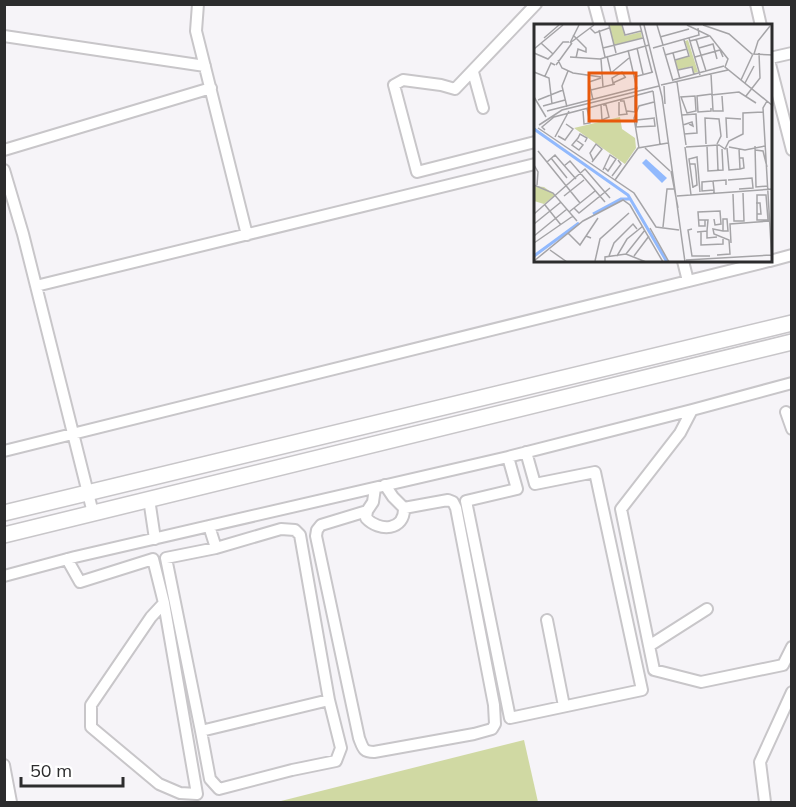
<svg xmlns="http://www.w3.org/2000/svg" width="796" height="807" viewBox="0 0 796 807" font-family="Mulish,sans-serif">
<rect width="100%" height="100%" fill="#f6f4f8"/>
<path fill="#d0d9a3" d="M524,740L538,802H277Z"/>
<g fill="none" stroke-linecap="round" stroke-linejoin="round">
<defs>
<path id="street" d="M198,4L196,31L247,235
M594,4L600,26
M620,4L625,26
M756,4L761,26
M4,36L205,66
M770,58L792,53
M770,64L792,150
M473,72L483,108
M535,142L417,172L394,85L403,80L441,85L455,89L536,4
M4,150L211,88
M4,170L23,234L93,513
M683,261L688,281
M770,261L792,255
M36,286L535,164
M692,410L680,433L621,509L654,670L701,682L783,665L792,647
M786,412L792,429
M4,451L769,261
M508,457L517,489L466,501L510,718L642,690L595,472L535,484L526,452
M375,488L373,502L367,511L366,518C379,532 405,531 404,508L393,497L385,485
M149,499L155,539
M367,511L321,525L317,530L316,536L359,738C363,748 363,752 374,752L474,734L492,729L495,724L494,705L456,508L453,502L448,500L404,508
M209,526L216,548
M281,529L295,530L300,535L329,700L341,748L336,761L292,770L219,789L210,779L201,731L166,558L216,548Z
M67,559L80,582L153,559L164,603L197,794L180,793L159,784L91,727V705L151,617L164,603
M4,576L75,557L508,457L692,410L792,383
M547,620L564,706
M649,646L707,609
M201,731L329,700
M4,765L11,802
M765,802L760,762L792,692"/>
<path id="secondary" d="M4,513L792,323
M4,535L792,342"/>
</defs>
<use href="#street" stroke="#c8c6c9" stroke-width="14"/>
<use href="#secondary" stroke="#c8c6c9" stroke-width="18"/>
<use href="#street" stroke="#fff" stroke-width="10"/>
<use href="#secondary" stroke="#fff" stroke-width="15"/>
</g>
<g transform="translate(534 24)">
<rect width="238" height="238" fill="#f6f4f8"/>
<path d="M75,1H88L91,12L107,8L108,14L80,21ZM154,16L164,48L160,49L158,42L144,46L141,36L156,32L151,17ZM86,93L88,105L101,114L102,124L91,140L40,104ZM0,162L10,163L21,171L10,180L0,177Z" fill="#d0d9a3"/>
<path d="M112,135L133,154L128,159L108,139Z" fill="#91b9fd"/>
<path fill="none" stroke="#91b9fd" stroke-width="3" d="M0,105L94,171L133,238M59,190L87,175H96M0,232L45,199"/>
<path fill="none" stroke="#a5a4a7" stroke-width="1.5" d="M45,1L36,19L60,1M75,1L82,29M88,1L91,11L107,7M106,1L118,48M110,1L128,73L151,238M123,1L129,21M153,1L176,12L194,35L191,43L239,82M169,1L195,10L218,30L239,31M56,4L61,9L75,4M65,6L71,33M39,11L52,24V28L44,25L42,34M126,13L155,5M10,14L25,1M155,14L166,51M162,15L172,47M156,17L175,12M7,19L19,30L29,18H35M129,23L139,57M69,24L109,14M103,24L109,50M119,24L165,11L164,4M165,24L179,20L183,35M0,25L29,1M94,26L103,65M0,29L14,35L19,30M139,29L146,55M220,30L224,17L236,2M131,31L153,25M73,32L77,49L95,34M36,33L66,35L115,21M161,33L186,26L189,33M67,35L69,63M24,36L28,44L39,49L67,53M141,36L155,32L150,16M22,41L38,19M144,46L158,43L160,51M0,48L15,54L18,80M177,50L179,87H189L188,72M11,52L17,39L21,41M91,53L88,48L78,54L79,59L92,53M100,53L119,48M139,56L190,42M207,56L219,30M143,58L152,121M211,59L220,42M127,61L194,46M130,62L131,80M57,66L81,60M119,67L126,120M177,71L205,68L222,79M161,72L162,87L153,89L147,73ZM212,72L226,54L225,29M0,73L12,93M4,76L29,66M59,76L55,58L67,54M233,77L229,84L238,238M85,78V91L93,90L90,77H86M67,81L68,96L75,93L72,81H69M9,82L31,76M33,83L28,62L34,47M177,84V87L164,88L163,72L178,70M13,87L103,64M49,87L50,100L56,99L53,84M93,87L101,88V73M148,91L162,90L163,109L150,110M120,94L121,102L102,103L103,96L121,94M5,101L28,86L125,62M149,101L158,98L159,102L155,100M4,104L100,169L122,203L145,206M11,106L8,103L20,93L119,67M24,112L31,116L39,105L32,100M21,113L35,87M193,114L192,94L207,95M42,116L49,121L45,126L38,121L44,114L46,110L53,114L51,118M172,120L171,94L185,95L187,112L183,120M183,121L184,146M173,122L174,147L189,146L188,125M221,122L222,163L234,162M151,123L157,171M152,123L185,121L191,125L195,117L209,110V89L229,88M195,123L211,126L231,122M105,124L100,94L105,82L120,78M111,124L136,147M193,124L195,146L206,145L205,125M221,126L229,127L233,143M4,127L46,179M17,134L33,154M205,134H209L210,144L206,145M13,138L21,131L42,155M58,138L68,125L62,120L56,129L59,136M156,140H161L162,148L163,161L159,163M0,141L4,148L3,161M30,142L36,137L71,178M69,146L76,131L82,135L74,147L71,144M137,147L144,184M78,152L87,140L84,136M81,156L104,124L134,119M194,156L218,154L219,164L205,165M179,157L192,156V161M0,161L19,169L43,197M159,164L155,135L163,133L166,168M180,166L168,167V158L179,157L180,166V169M199,170L200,197H210L209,169M223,171H232L234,196H223ZM30,172L50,156M143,172L239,165M222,179H226L227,190H223M11,181L27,201M40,184L45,189L76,164M35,188L61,167M0,190L51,145L76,174M164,196H174L173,207M171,196V202H165L164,188L186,187L187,200L181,201L180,195M0,200L27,178M129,203L133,165H141M116,204L135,238M158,205L154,206L158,232H176M163,208L173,207V214L183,213M167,208V221L189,220V215M34,209L46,221L52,212L57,214M0,212L33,185M52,212L64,194M0,219L39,192M197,219L196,200L236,197M16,226L33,238M92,230L111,206M183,231L196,230L195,216L180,210L179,205L189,207H194L193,195H189V207M75,232L80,219L99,200L103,205M83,232L93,215L109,202M100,232L115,212M152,236L237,231M0,237L49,197L89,176L96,181L129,238M61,237L66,215L95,189M71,238V233L92,230L112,238"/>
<path fill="#e8590c" fill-opacity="0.15" stroke="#e8590c" stroke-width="3" d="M55,49H102V97H55Z"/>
<rect width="238" height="238" fill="none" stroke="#2c2c2d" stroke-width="3"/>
</g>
<rect width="796" height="807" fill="none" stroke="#2c2c2d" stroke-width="12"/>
<path d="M21 777v9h102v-9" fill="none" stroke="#2c2c2d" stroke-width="3"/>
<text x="30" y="777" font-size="18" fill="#2c2c2d" stroke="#ffffff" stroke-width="4.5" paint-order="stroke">50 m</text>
</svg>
